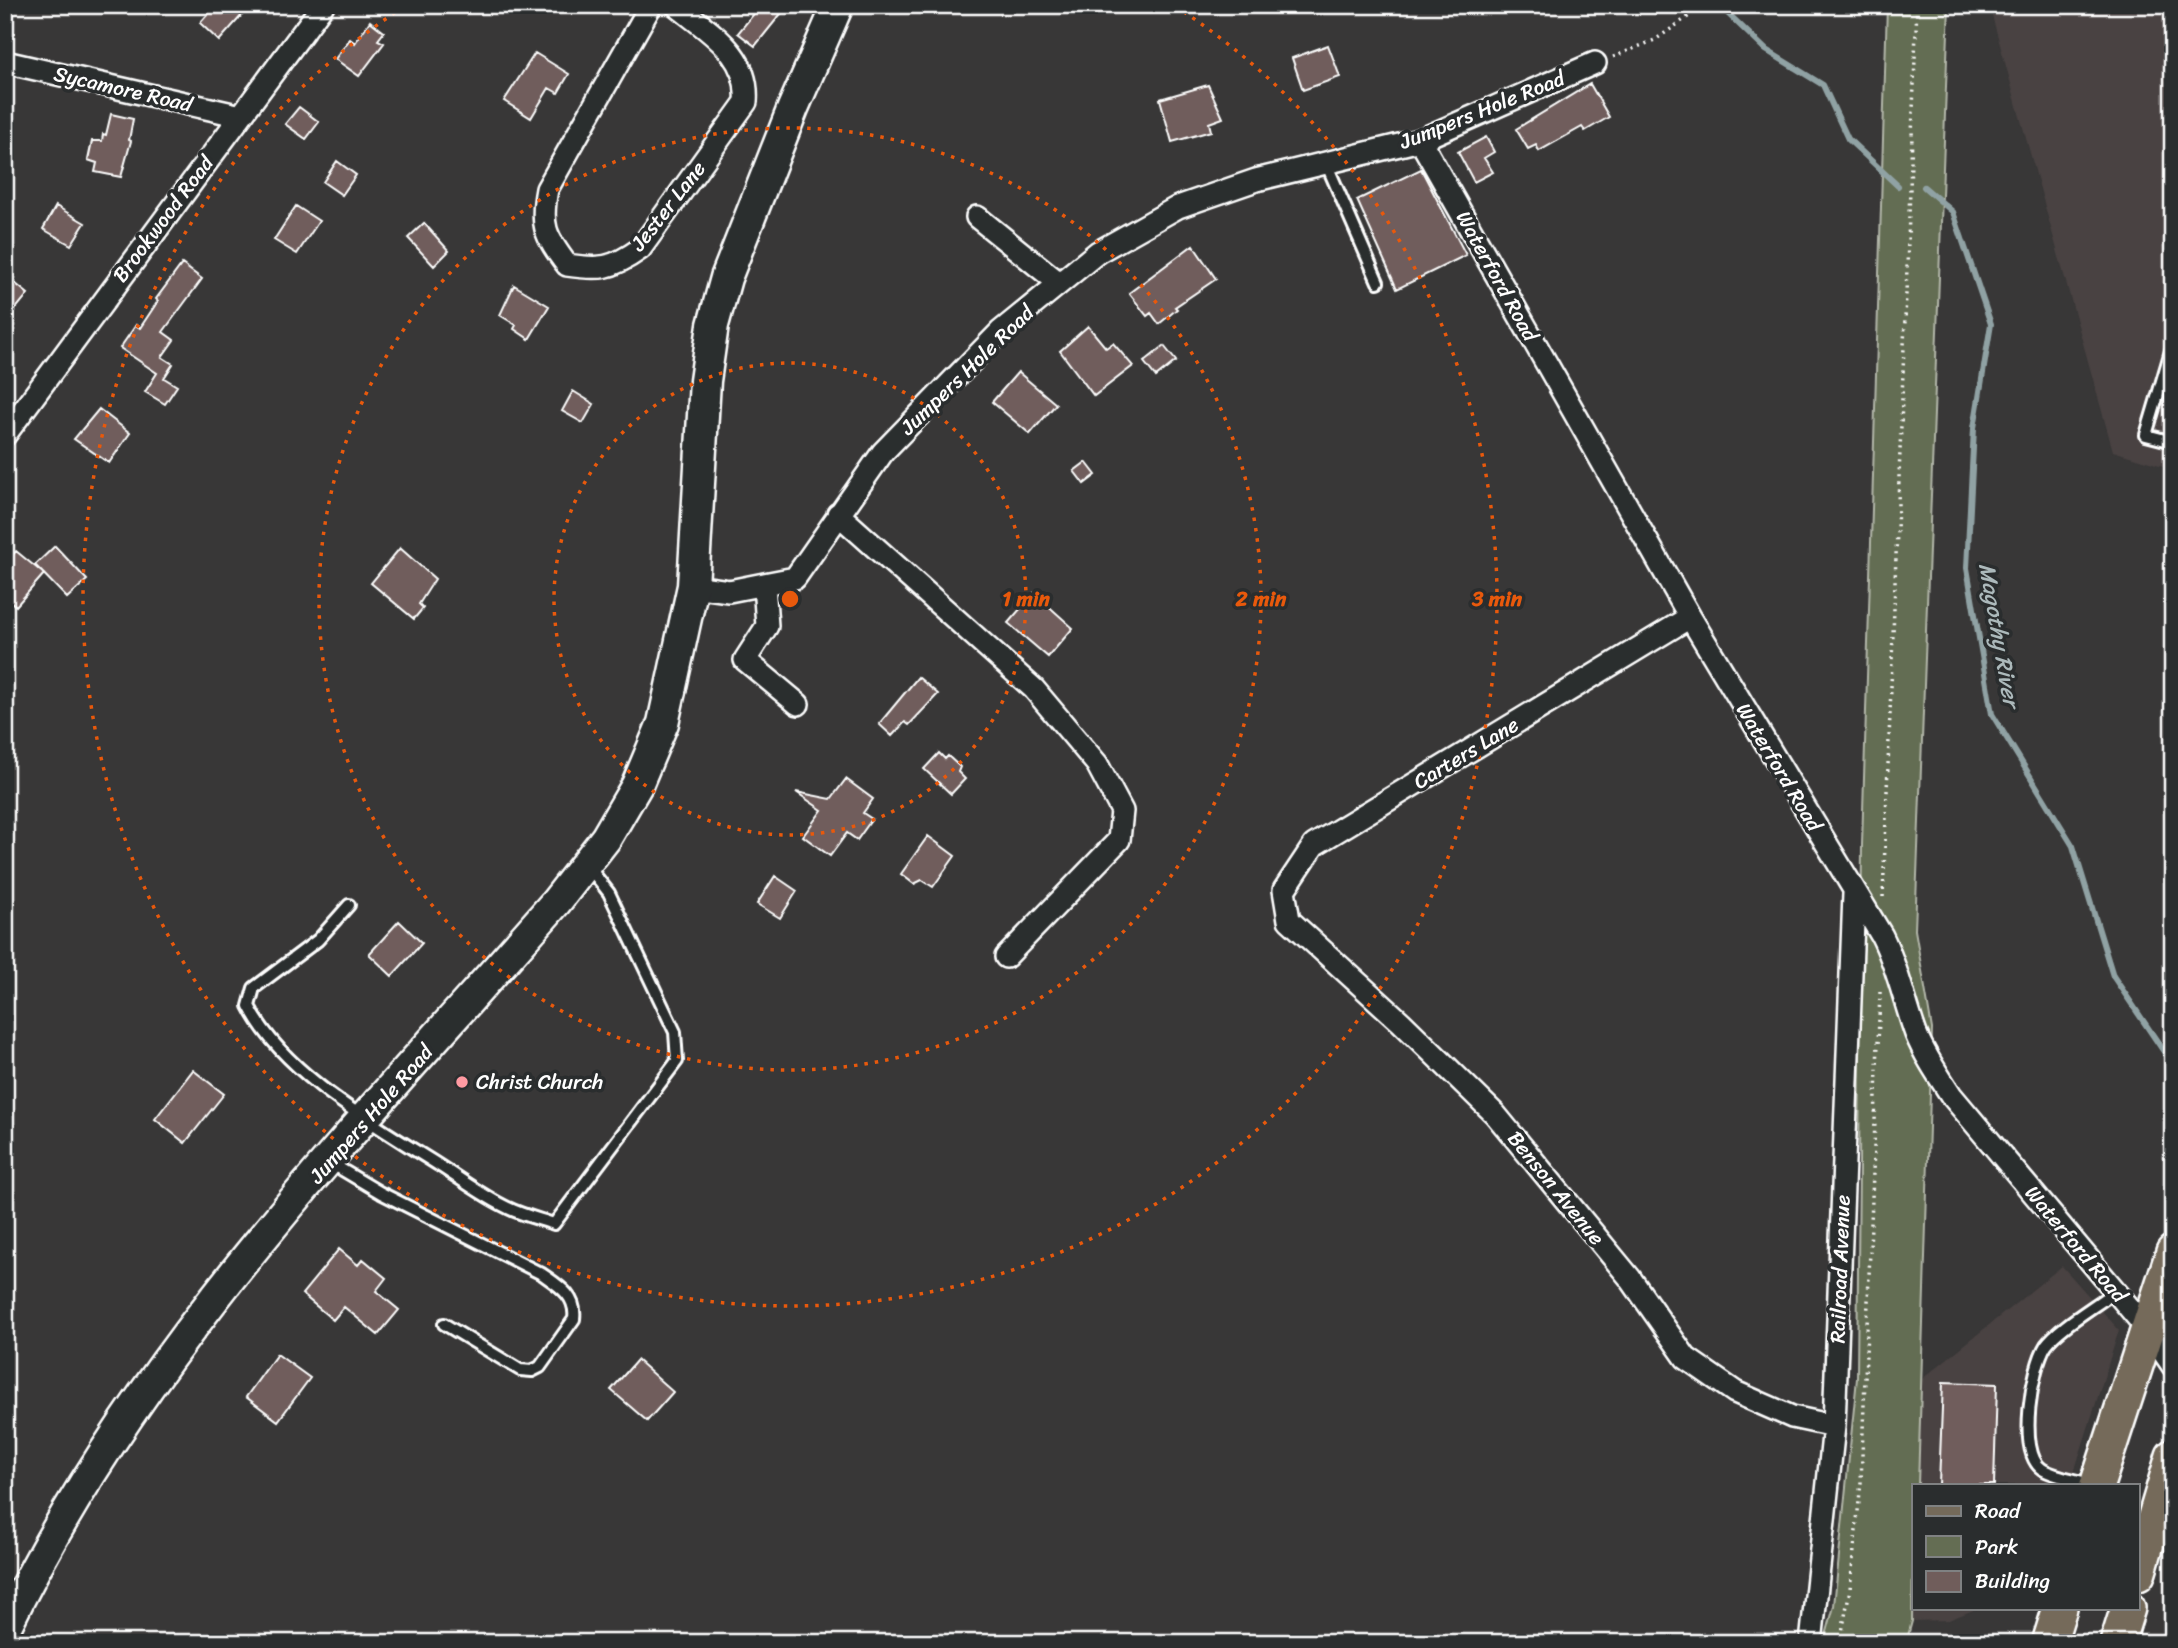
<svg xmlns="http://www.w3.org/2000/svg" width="2178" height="1648" viewBox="0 0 2178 1648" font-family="Sriracha,sans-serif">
<rect width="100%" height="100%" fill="#383737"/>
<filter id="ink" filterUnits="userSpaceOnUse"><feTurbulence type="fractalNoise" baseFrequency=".0143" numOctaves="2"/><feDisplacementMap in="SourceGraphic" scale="14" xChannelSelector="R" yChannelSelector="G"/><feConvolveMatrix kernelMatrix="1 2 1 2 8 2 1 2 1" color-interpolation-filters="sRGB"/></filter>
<g filter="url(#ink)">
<path fill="#494242" d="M1989,5H2173V469L2113,451Z
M2062,1266L2119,1330L2070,1485H1918L1922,1379Z
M1914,1586V1608H1978L1949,1620L1912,1621Z"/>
<path fill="#646d53" stroke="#b2b6a9" stroke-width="2" d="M1887,5H1949L1915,930L1932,1029L1918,1485H1914L1912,1621L1906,1643H1824L1834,1606L1857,1378L1862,845Z"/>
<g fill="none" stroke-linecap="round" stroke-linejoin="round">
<path stroke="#90a2a4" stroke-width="6" d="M1719,5L1766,50L1823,85L1848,139L1898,186
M1924,187L1953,212L1991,324L1974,428L1967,568L1992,714L2073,846L2113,976L2173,1065"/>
</g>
<path fill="#705d5b" stroke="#fff" stroke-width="2" d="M216,5H251L219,41L200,23Z
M761,5H788L755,46L738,33Z
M370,21L384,32L378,40L384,43L359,76L335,59L350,39L355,43Z
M1328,45L1340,77L1303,90L1292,58Z
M535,53L569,74L558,93L549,88L531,118L504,101Z
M1590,84L1609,117L1585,131L1582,127L1539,151L1536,145L1528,149L1516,129Z
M1208,85L1223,118L1209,123L1211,131L1172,142L1160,99Z
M299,107L319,122L306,139L285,124Z
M111,114L133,119L129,140L131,141L121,177L95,172L97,163L88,160L92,141H102L103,134L106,135Z
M1486,137L1494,152L1484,158L1493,172L1474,182L1458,152Z
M337,161L356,175L342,195L323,182Z
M1421,169L1466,255L1397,289L1357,200Z
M56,206L85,223L71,245L43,229Z
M296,206L319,221L297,254L274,240Z
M424,223L449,251L434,266L408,238Z
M1193,245L1216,279L1175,307L1177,309L1159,324L1151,313L1147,316L1129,293Z
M182,264L202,279L163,332L174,340L162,357L173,364L164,378L177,386L165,404L145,392L157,373L120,348L136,325L140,328L158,301L156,299Z
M5,275L28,294L5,322Z
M514,285L549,306L529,339L514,329L516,325L500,315Z
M1088,326L1106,348L1113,343L1133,366L1094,396L1060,351Z
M1164,346L1176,361L1156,377L1144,362Z
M1018,372L1056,404L1030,434L992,402Z
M573,391L594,404L583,423L562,411Z
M99,409L130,433L109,463L74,439Z
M1086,462L1096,475L1084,484L1074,471Z
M55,546L87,580L67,598L35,565Z
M400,548L435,579L419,604L423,608L414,619L371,583Z
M16,551L44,574L16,606L5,597V563Z
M1034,593L1073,628L1048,657L1008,623Z
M918,677L938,694L909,725L905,722L892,736L879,724Z
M939,753L945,759L948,756L960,767L958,772L965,779L951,794L924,769Z
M846,779L873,799L863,813L872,819L857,840L847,833L830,856L803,836L822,810L796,792L831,799Z
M928,836L955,856L933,887L922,880L914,884L901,874Z
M775,876L797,891L780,918L757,904Z
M399,921L422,943L392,976L369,954Z
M193,1070L224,1094L185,1143L155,1119Z
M339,1249L358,1265L363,1259L386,1278L376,1291L399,1310L378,1335L344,1307L333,1320L302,1294Z
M277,1354L310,1378L278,1421L246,1397Z
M637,1360L673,1392L647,1421L611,1390Z
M1943,1382L1997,1384L1994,1485H1939Z"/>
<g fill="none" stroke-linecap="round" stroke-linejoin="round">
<defs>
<path id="lane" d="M1326,163L1378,282
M2173,344L2146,435L2173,442
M349,905L318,940L254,988L249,1006C283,1074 377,1126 440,1166C462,1180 484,1197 508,1208C522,1215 539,1219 554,1224L677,1061L675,1032L609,893L588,866
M329,1162L381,1193L542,1274C559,1286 577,1296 574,1319L540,1367L532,1371L520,1370L444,1324
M2094,1485C2078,1480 2055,1477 2042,1469C2017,1452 2032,1367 2046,1345C2059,1327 2096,1306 2115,1291"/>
<path id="street" d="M651,5L547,189C540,225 545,236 567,265C600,270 612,269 640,249L746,102C750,54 710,33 676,5
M5,62L241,116
M1420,140L1690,617L1882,936C1898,968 1904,1001 1916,1034C1925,1056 1938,1075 1951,1095L2148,1330L2173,1366
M977,217L1059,283
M5,435L323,5
M838,514L1034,689L1097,764L1122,811L1119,840L1006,957
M764,584L767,626L745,660L798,704
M693,586L729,591L795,578L883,452L1000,332L1098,252L1178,207L1256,180L1420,140L1595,63
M1690,617L1314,845L1284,890L1289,920L1401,1022L1495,1114L1630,1278L1686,1358L1735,1392L1792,1417L1834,1426
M1811,1643L1834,1426L1854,894"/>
<path id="secondary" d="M5,1628C137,1352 357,1129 556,902L606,838L637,785L663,723L693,586L705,381L713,325L726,278L793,108L838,5"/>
<path id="primary" d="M2097,1485L2173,1252
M2138,1574L2173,1456
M2049,1643L2060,1608
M2117,1643L2128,1608"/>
</defs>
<use href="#lane" stroke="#fff" stroke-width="16"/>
<use href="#street" stroke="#fff" stroke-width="26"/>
<use href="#secondary" stroke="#fff" stroke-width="35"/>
<use href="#primary" stroke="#fff" stroke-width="38"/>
<path stroke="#fff" stroke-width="3.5" stroke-dasharray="2 5" stroke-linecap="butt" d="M1613,57L1655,40L1705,5
M1883,897L1917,5
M1840,1643L1850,1589L1861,1482L1880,992"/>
<use href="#lane" stroke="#2a2d2e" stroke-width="10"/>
<use href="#street" stroke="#2a2d2e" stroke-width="21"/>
<use href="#secondary" stroke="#2a2d2e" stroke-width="30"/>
<use href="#primary" stroke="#746a5a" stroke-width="33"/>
</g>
</g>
<g fill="none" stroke="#e8590c" stroke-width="3.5" stroke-dasharray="3.5 7">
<circle cx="790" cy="599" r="236"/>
<circle cx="790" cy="599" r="471"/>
<path d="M1175 6A707 707 0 1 1 405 6"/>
</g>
<circle fill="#ff9aa2" stroke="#2a2d2e" stroke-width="2.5" cx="462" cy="1082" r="7"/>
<g text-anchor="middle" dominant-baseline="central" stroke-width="7" stroke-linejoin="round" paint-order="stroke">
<g font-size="21" fill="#fff" stroke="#2a2d2e">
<text transform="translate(123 89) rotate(13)">Sycamore Road</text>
<text transform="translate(1482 110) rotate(-22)">Jumpers Hole Road</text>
<text transform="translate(668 206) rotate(-52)">Jester Lane</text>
<text transform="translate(163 219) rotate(-53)">Brookwood Road</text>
<text transform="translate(1497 276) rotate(61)">Waterford Road</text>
<text transform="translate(967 370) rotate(-44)">Jumpers Hole Road</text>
<text transform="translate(1466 753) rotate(-31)">Carters Lane</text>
<text transform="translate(1779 767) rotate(59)">Waterford Road</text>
<text transform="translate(371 1114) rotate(-49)">Jumpers Hole Road</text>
<text transform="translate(1556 1188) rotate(51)">Benson Avenue</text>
<text transform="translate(2076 1244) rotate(50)">Waterford Road</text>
<text transform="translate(1840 1269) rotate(-88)">Railroad Avenue</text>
</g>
<g font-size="21" fill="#fff" stroke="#2a2d2e" text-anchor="start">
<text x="476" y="1082">Christ Church</text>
</g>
<g font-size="23" font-style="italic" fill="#acb9bb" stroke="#2a2d2e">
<text transform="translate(1999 635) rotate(80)">Magothy River</text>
</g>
</g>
<circle cx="790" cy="599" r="10" fill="#e8590c" stroke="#2a2d2e" stroke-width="3.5"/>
<g font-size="21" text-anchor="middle" font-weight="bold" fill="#e8590c" stroke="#2a2d2e" stroke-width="7" stroke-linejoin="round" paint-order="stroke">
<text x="1026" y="606">1 min</text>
<text x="1261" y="606">2 min</text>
<text x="1497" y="606">3 min</text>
</g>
<rect width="2178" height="1648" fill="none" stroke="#2a2d2e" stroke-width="28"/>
<rect x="14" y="14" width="2150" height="1620" fill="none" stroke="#fff" stroke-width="2.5" filter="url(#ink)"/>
<rect x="1912" y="1484" width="228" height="126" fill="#2a2d2e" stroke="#7f8182" stroke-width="2"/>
<rect x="1926" y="1506" width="35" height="10" fill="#746a5a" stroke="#7f8182" stroke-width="2"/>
<text x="1975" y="1518" font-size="21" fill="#ffffff">Road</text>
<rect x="1926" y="1536" width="35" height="21" fill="#646d53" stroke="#7f8182" stroke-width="2"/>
<text x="1975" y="1554" font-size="21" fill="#ffffff">Park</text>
<rect x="1926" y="1571" width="35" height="21" fill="#705d5b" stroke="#7f8182" stroke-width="2"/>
<text x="1975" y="1588" font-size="21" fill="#ffffff">Building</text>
</svg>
